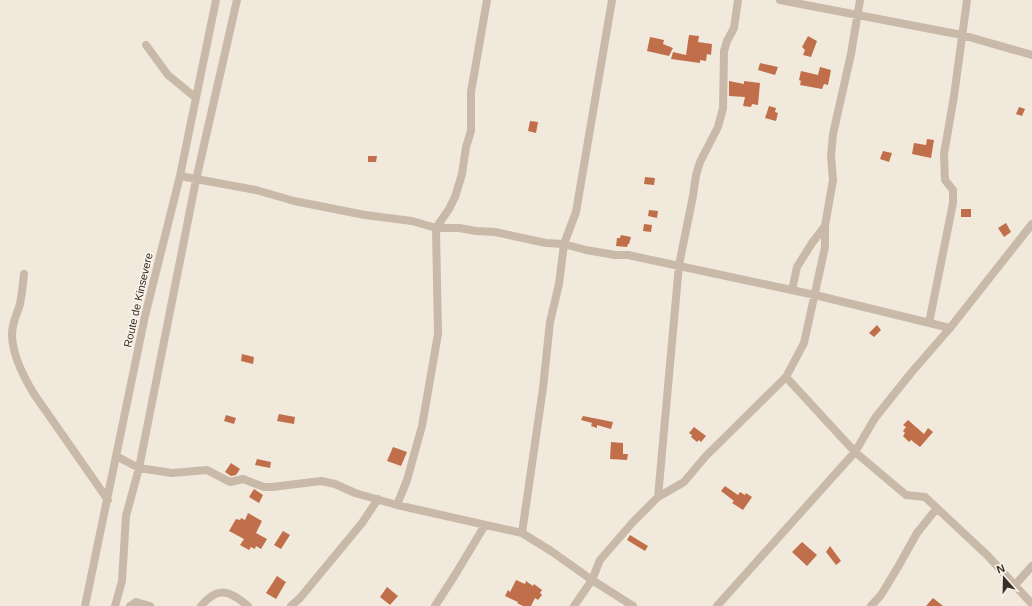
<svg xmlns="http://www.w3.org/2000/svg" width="1032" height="606" viewBox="0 0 1032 606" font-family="Helvetica,sans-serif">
<rect width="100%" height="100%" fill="#f1e9dc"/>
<path fill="#c16f4a" d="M689,35L699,36L698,42L712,44L711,55L707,54L706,61L700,60V63L671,59L673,52L686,55Z
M808,36L817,41L811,57L803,55L805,50L802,47Z
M650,37L664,40L663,44L673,48L669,56L647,51Z
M760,63L778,67L775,75L758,70Z
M820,67L831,70L828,85L824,84L822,89L800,85L801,81L799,80L801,71L818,75Z
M729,81L744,84V81L760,83L758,105L752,104L751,107L743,106L745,97L729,96Z
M769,106L776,108L775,112L778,113L776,121L765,118Z
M1019,107L1025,109L1022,116L1016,114Z
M530,121L538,122L536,133L528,131Z
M927,139L934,140L931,158L912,154L914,143L926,145Z
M883,151L892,153L889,162L880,159Z
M368,156H377L376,162H368Z
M645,177L655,178L654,185L644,184Z
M961,209H971V217H961Z
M649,210L658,211L657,218L648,216Z
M1006,223L1011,232L1004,237L998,228Z
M644,224L652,225L651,232L643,231Z
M621,235L631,237L629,244H628L627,247L616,246L617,238H620Z
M877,325L881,330L874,337L869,333Z
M242,354L254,357L253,364L241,361Z
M279,414L295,417L294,424L277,421Z
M226,415L236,418L234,424L224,421Z
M583,416L613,422L611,429L597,425V428L591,426L592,423L581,420Z
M908,420L924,434L928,428L933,432L920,447L911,440L909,442L903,436L905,433L903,431L906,427L903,425Z
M694,427L706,436L701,442L699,440L697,442L691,437L692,435L689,433Z
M611,442L623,443V454H628L627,460L610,459Z
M393,447L407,452L401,466L387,461Z
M257,459L271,462L270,468L255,465Z
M231,463L240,469L236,475L231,476L225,472Z
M725,486L738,495L740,492L745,495L746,493L752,497L743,510L732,503L734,501L721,491Z
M254,489L263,495L259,503L249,497Z
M248,513L262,521L256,533L267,539L261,549L256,546L255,549L251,547L249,550L240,545L244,539L229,531L236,519L240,520L241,518L245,520Z
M283,531L290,535L281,549L274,545Z
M630,535L648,546L645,551L627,540Z
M802,542L817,555L807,566L792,552Z
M830,546L841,561L836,565L826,552Z
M277,576L286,582L276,599L266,593Z
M516,580L525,584L526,581L533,586L534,584L542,590L540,593L542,595L538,600L535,598L531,606H523L517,603L518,602L505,596L508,590L510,592Z
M387,587L398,596L390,605L380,597Z
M933,598L943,606H926Z"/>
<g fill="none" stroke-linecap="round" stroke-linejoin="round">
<path stroke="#c9b9a9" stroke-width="8" d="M780,0L962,35L1032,55
M146,45L168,75L196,98
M180,176L256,190L294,201L365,215L412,221L436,228H459L476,231L495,232L546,243L564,244L586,250L615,255H628L815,295L950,328
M24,274C23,284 22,294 20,304C17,314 12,323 12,334C12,355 23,376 34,394L108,500
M792,290L797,267L812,243L825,226L833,180L831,156L833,134L851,54L860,0
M929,323L953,203V190L945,180L944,154L954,96L967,0
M786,377L855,452L906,495L925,497L987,555L1032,604
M116,456L139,468L172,473L207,470L230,482L243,479L264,487H272L321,481L335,484L355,493L397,505L522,533L551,551L592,580L633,606
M658,497L679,265L693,196L696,175L700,162L718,127L723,108L724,51L727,41L734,28L738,0
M397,505L407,480L422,426L438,334L436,228L449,209L455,197L462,174L466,147L471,131V92L487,0
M522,533L543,388L550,322L559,284L564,244L576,212L612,0
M1015,585L1032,566
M85,606L145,316L180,176L216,0
M115,606L122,581L126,516L139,468L196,180L237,0
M130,606L136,602L150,606
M201,606C218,585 230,591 248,606
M291,606L300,598L362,523L378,499
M435,606L455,575L485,525
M574,606L592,580L600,560L633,522L658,497L684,482L705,457L786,377L804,343L825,247V226
M717,606L855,452L875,418L911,373L950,328L1032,224
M871,606L881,595L898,567L917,533L937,508"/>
</g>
<g text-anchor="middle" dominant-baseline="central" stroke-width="3.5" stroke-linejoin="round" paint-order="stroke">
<g font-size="11" fill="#362e28" stroke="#f9f2e8">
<text transform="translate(138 300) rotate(-77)">Route de Kinsevere</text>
</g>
</g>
<g transform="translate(1004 578) rotate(340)" stroke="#f9f2e8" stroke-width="3" paint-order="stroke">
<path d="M0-3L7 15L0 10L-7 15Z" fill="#362e28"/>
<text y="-6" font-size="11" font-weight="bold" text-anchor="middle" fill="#362e28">N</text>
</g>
</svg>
